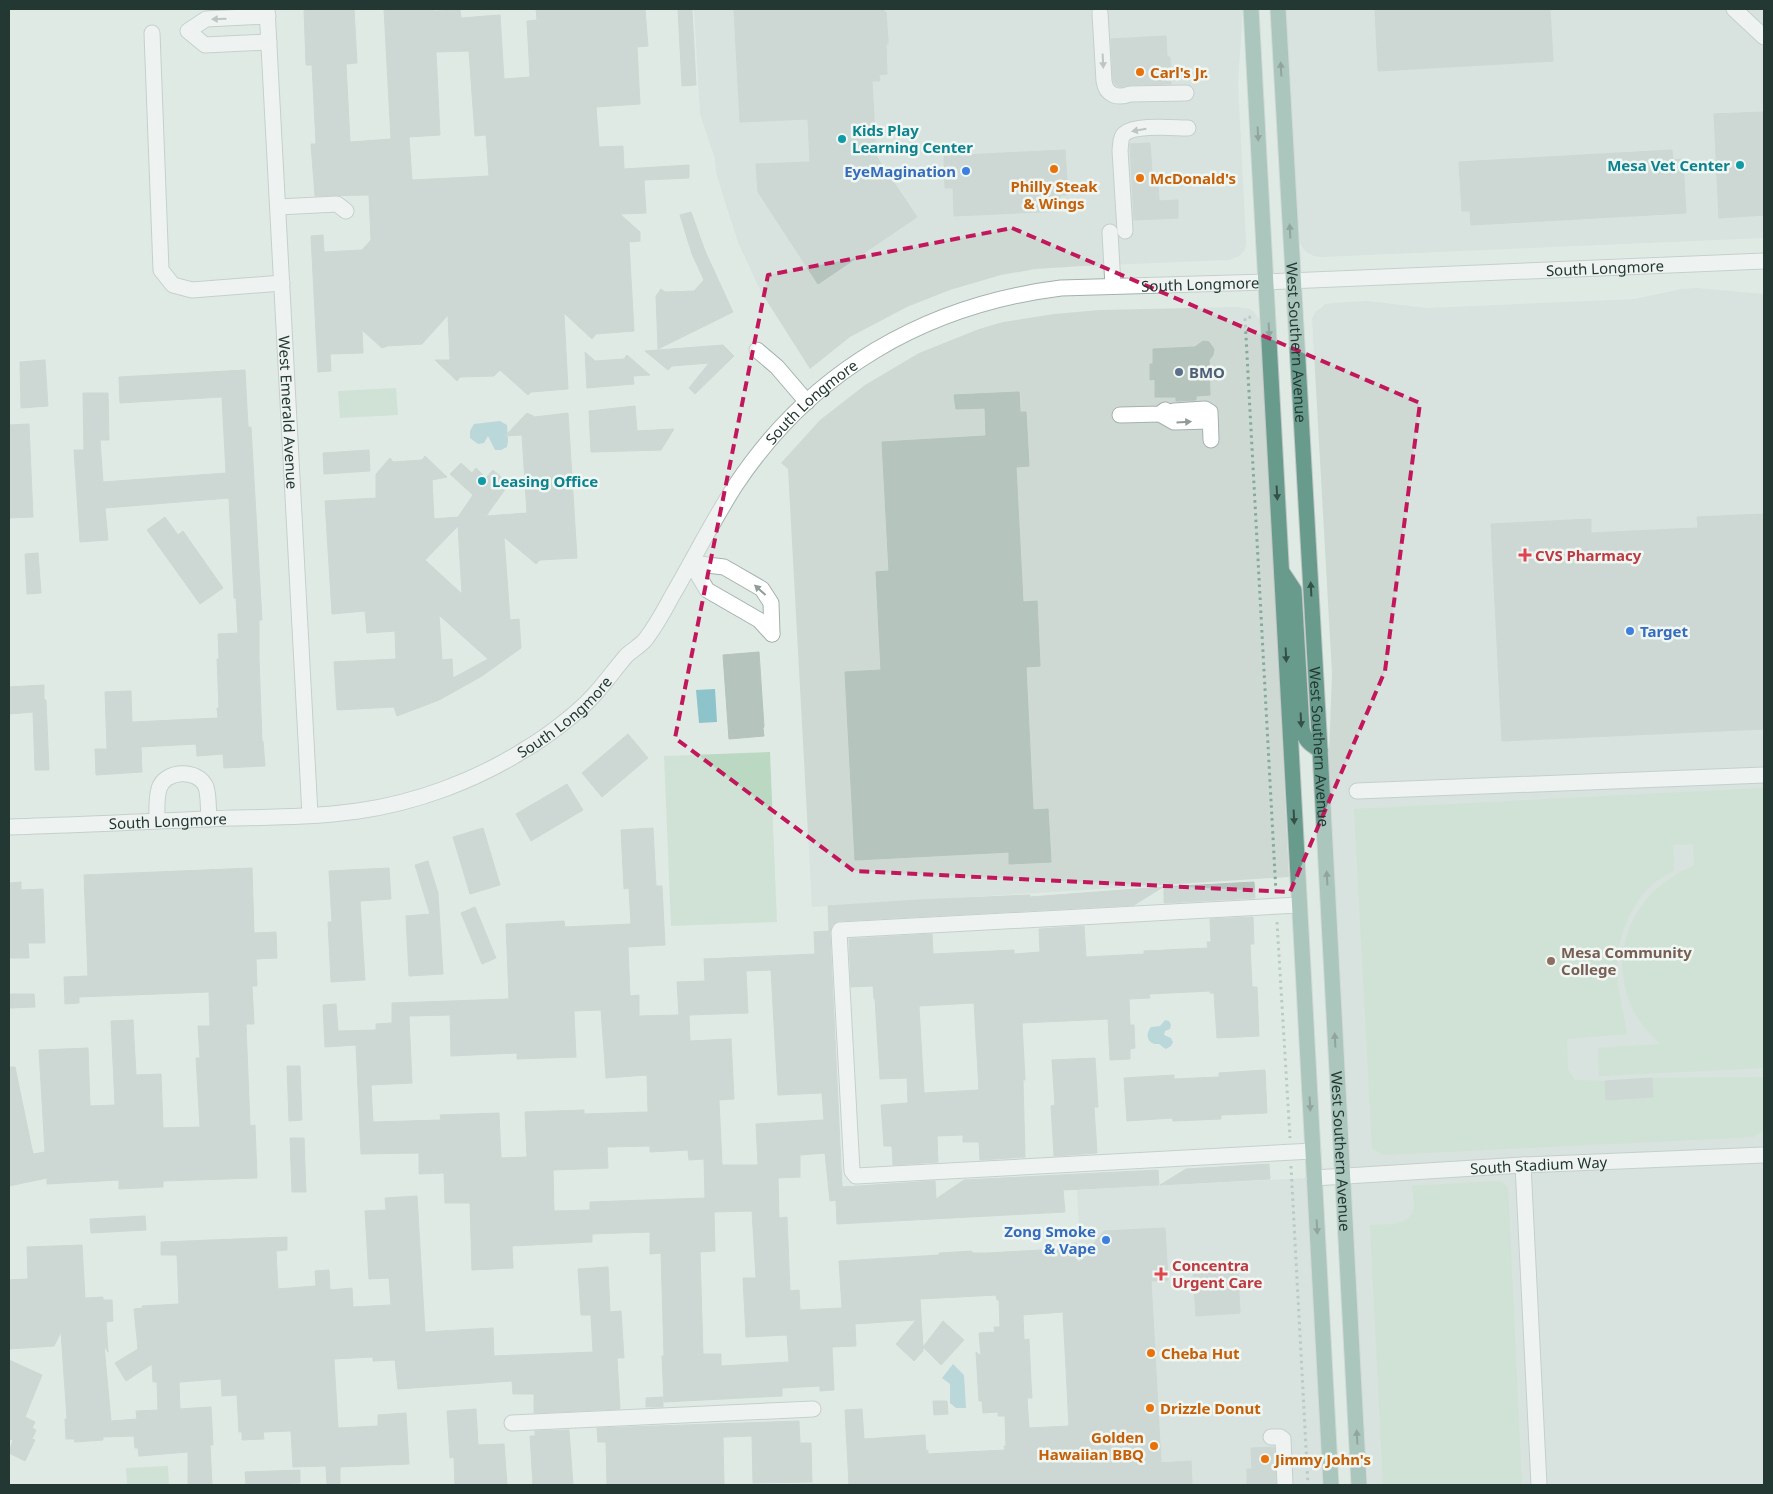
<svg xmlns="http://www.w3.org/2000/svg" width="1773" height="1494" viewBox="0 0 1773 1494" font-family="'Noto Sans',sans-serif">
<rect width="100%" height="100%" fill="#e0eae5"/>
<path fill="#cfd9d4" d="M694,9H1243L1238,83L1246,242L1245,250L1239,256L1229,260L1083,266L1036,269L1001,275L950,290L907,307L850,337L810,369L761,292L738,242L725,202L716,172L715,159L700,114Z
M1285,9H1764V238L1321,257L1314,256L1306,252L1302,247L1298,238Z
M1697,288L1764,294V1485H1366L1328,780L1332,674L1312,318L1316,311L1321,308L1325,304L1334,303L1367,301L1427,308L1635,299L1681,289Z
M1237,307L1250,309L1254,312L1260,320L1262,332L1289,877L812,907L788,469L781,463L820,420L865,385L919,353L979,329L1003,322L1054,314L1099,310Z
M1307,1178L1324,1485H1091L1077,1190Z"/>
<path fill="#bbd9c2" d="M396,388L398,415L340,418L338,391Z
M770,752L777,922L671,926L664,756Z
M1764,788V1068L1599,1076L1598,1048L1660,1044C1650,1034 1641,1024 1634,1012C1604,953 1635,888 1694,866L1693,844L1673,845L1674,871C1668,874 1662,877 1657,881C1631,900 1617,938 1617,969C1617,990 1624,1014 1627,1034L1567,1039L1568,1070L1575,1080L1605,1081L1606,1099L1653,1097L1652,1078L1764,1077V1130L1753,1137L1383,1155L1372,1148L1354,809Z
M1496,1181L1502,1182L1508,1187L1522,1485H1383L1370,1225C1385,1224 1412,1227 1414,1207C1414,1200 1413,1193 1412,1186Z
M168,1466L169,1485H127L126,1468Z"/>
<path fill="#8dc3ca" d="M500,421L507,425L508,441L507,447L501,450H495L488,436L484,443L478,444L470,438V431L474,424Z
M715,689L717,722L699,723L696,690Z
M1165,1020L1169,1021L1171,1025L1170,1029L1165,1031L1164,1035L1171,1038L1173,1042L1171,1046L1166,1049C1163,1048 1161,1045 1159,1044C1158,1044 1156,1044 1155,1044C1146,1042 1146,1033 1151,1027L1160,1026Z
M953,1364L964,1375L966,1408H956L950,1403V1384L942,1378Z"/>
<path fill="#b6c4be" stroke="#b4c3bc" fill-rule="evenodd" d="M304,9H354L357,63L346,64L350,142L391,139L384,9H434V11L460,10L461,18L500,15L504,79L530,77L527,21L537,20L536,9H645L648,46L637,47L640,104L596,107L599,147L623,146L624,169L689,165V178L644,180L646,213L620,214L640,232V241L629,242L634,331L596,334L592,339L564,313L568,389L531,392L528,395L500,370L494,376L460,377L457,381L435,360H450L448,315L422,344L387,346L382,348L362,330L363,353L330,354L331,371L318,372L311,236L323,235L324,252L362,250L371,240L369,195L315,196L311,144H316L312,65H306ZM469,51L475,136L486,135L489,176L412,180L409,137L440,135L436,52Z
M678,9H692L696,85L682,86Z
M734,9H884V12H886L888,41V44H886L887,74L879,75L880,81H872L876,156L917,217L818,284L758,192L756,164L810,162L808,119L740,122Z
M1375,9H1550L1553,61L1378,71Z
M1166,36L1167,57H1170L1171,84L1130,85L1120,87L1116,85L1113,80L1111,39Z
M1764,112V215L1719,218L1714,114Z
M1150,143L1152,172H1154L1155,184L1158,183L1159,201L1178,200V218L1134,220L1130,144Z
M1065,150L1068,195H1060L1061,211L954,216L953,188H945L944,156Z
M1672,150L1673,160L1683,159L1686,213L1471,225L1470,211H1462L1459,162Z
M691,212L705,251L733,312L658,349L656,296L661,289L665,292L694,291L704,280L692,254L680,215Z
M1203,341L1209,342L1214,349L1213,355L1209,360L1210,395L1196,396V400L1176,401V397H1155V379L1150,380V364H1153V349L1195,347Z
M723,345L734,356L695,394L689,388L709,363L672,366L668,370L645,351Z
M585,352L595,361L624,359L627,355L650,375L633,376L634,384L587,388Z
M45,360L48,406L21,408L20,362Z
M245,370L248,427H251L262,620H259V658L262,741H263L265,766L224,768L223,754L197,756L196,744L141,747L142,772L96,775L95,749H107L105,692L131,691L132,722L218,718L217,708H219L217,659H219L218,634L238,633L236,598H234L229,498L105,508L108,540L80,542L74,450H84L83,393H108L109,440H100L103,482L226,473L222,397L120,403L119,377Z
M1019,392L1020,412H1026L1029,466L1016,467L1023,602L1037,601L1040,666L1026,667L1033,810L1048,809L1051,862L1009,864V852L855,860L845,672L881,670L876,572L889,571L882,442L986,436L985,408L956,409L954,395Z
M635,406L637,431L674,429L661,450L591,452L589,411Z
M527,413L535,417L568,413L577,558L540,560L536,564L504,537L510,620L519,619L521,648L482,676L439,700L397,716L394,707L337,710L334,662L396,659L395,631L367,633L365,611L332,614L325,501L376,498V474L390,458L393,462L422,460L425,456L447,477L432,480L434,519L458,517L473,495L450,474L461,463L472,473L476,468L486,478L493,470L509,484L486,516L527,513L522,435L505,436ZM458,526L462,594L425,560ZM439,615L478,650L488,659L453,678L452,659L442,660Z
M29,424L33,517L9,518V425Z
M369,450L370,471L324,474L323,453Z
M1764,514V729L1502,741L1491,524L1591,519V533L1698,528L1697,517Z
M165,517L178,535L183,531L223,588L200,604L147,530Z
M38,553L41,593L27,594L25,554Z
M759,652L764,727L763,728L764,736L729,739L723,655Z
M44,685V700H46L49,770H35L33,712L9,714V687Z
M628,734L648,758L602,797L582,773Z
M567,784L583,810L531,841L516,814Z
M483,828L500,885L470,894L453,837Z
M653,828L656,886H662L665,945L628,947L630,996L639,995V1016L679,1015L677,982L705,981L704,959L815,954L814,932L829,931L828,906L919,900L1030,895V897L1163,887L1134,905L839,921L832,925L830,933L842,1187L935,1181L936,1199L964,1180L1158,1170L1159,1185L1063,1190L1065,1212L837,1224L836,1200L830,1201L825,1153L800,1155V1177L778,1178L779,1218L787,1217L790,1291L799,1290L800,1310L842,1308L839,1261L924,1256L939,1255V1253L972,1251V1253H987L1059,1249V1244L1077,1243L1078,1263L1104,1231L1165,1228L1168,1280L1151,1281L1161,1463L1191,1461L1192,1485H849L845,1410L862,1409L864,1439L925,1435L926,1451L928,1450V1454L1005,1450L1004,1446H1006L1005,1416H998V1412L983,1413L982,1401H979L978,1385L976,1352L981,1356L979,1333L995,1332L994,1327H1000L999,1300H997L996,1295L920,1299L923,1347L943,1321L964,1340L941,1365L923,1347V1351L914,1361L896,1344L916,1320L855,1324L856,1346L832,1347L834,1390L820,1391V1386L782,1388V1396L664,1402L662,1356H664L661,1253L650,1254V1232L592,1234V1242L512,1246L513,1268L472,1270L470,1203H445L444,1173L419,1174V1153L361,1154L356,1045L325,1047L323,1005L336,1004L338,1031L376,1030V1024L392,1023V1003L509,999L506,924L564,921L565,927L631,924L629,888L624,889L621,830ZM771,970L778,1095L822,1093L824,1120L756,1124L758,1165H722L719,1100L734,1099L731,1039L690,1041L689,1015L748,1013L746,971ZM601,1010L606,1078L647,1075L648,1112L584,1114V1110L525,1112L527,1157L501,1158L499,1113L440,1115L441,1120L373,1122L371,1085L412,1083L409,1016L450,1015L451,1056L517,1053V1059L576,1057L574,1011ZM650,1146V1152L688,1150L689,1160L704,1159L705,1198L590,1202V1210L554,1211L553,1170L608,1168L607,1147ZM752,1211L756,1278H743L746,1337L787,1335L789,1362L721,1366V1354H703L700,1252L715,1251L714,1212ZM1063,1312L1069,1426L1029,1428L1027,1398H1032L1031,1382L1029,1339L1024,1340L1023,1315Z
M428,861L438,893L443,974L409,976L406,916L430,914L415,865Z
M252,868L254,933L276,932L277,958L256,959L257,986H252L254,1024H246L250,1126L255,1125L257,1178L163,1181V1187L119,1189V1180L47,1184V1178L9,1186V1067H15L33,1154L45,1152L39,1050L88,1048L90,1106L115,1105L111,1021L133,1020L136,1075L161,1074L163,1128L200,1127L196,1058H200L198,1026H210L209,992L79,997V1003L65,1004L64,977L88,976L84,875Z
M389,868L391,899L360,901L365,980L331,982L328,922H332L329,871Z
M21,882V890L43,889L45,943H28L29,958H9V883Z
M1254,882L1255,898L1164,903V887Z
M475,907L496,958L482,964L461,913Z
M1253,917L1254,944H1250L1252,987H1257L1259,1036L1217,1038L1214,993H1210V991L1149,994L1150,998L1129,999L1130,1025H1134L1135,1048L1130,1049V1059L1110,1060L1108,1019L1022,1023L1025,1080H1023L1025,1157L980,1160L979,1142H963V1135L937,1136L938,1162L893,1165L892,1146H884L881,1105L908,1103L907,1078L880,1079L875,999H874L873,986L851,987L849,939L932,934L933,954L1014,950V954L1040,952L1039,929L1084,926L1086,957L1144,954V951L1208,948L1207,942H1211L1210,919ZM974,1003L979,1090L924,1093L919,1006Z
M9,994H34L35,1007L9,1008Z
M1095,1058L1098,1107H1094L1097,1153L1054,1156L1051,1106L1055,1105L1052,1060Z
M287,1066H300L302,1120L289,1121Z
M1265,1070L1267,1113L1221,1115V1119L1173,1121L1172,1118L1127,1121L1124,1078L1174,1075V1079L1219,1077V1073Z
M1652,1078L1653,1097L1606,1100L1605,1081Z
M290,1138H304L306,1192H292Z
M1269,1164L1270,1179L1160,1185L1186,1169Z
M417,1196L425,1332L493,1328L494,1356L593,1352L591,1315H581L578,1269L608,1267L610,1312L621,1311L624,1358H617L620,1409L534,1413V1394H513L512,1381L398,1389L395,1360L373,1361V1357L334,1359L338,1428L378,1426V1415L406,1413L409,1464L340,1467V1485H327L326,1466L293,1467L291,1431L263,1432L264,1439L242,1440V1432H239L237,1395L222,1396L221,1379L179,1382L180,1409L211,1407L213,1445H210L212,1485H188V1452L139,1456L138,1448H135L134,1436L103,1437V1440L75,1442L74,1439H66L65,1419H67L61,1332L54,1346L9,1349V1280L28,1279L27,1247L82,1245L85,1298L103,1297V1300H112L113,1321L106,1322L108,1352L104,1346L111,1421L137,1419L136,1411L158,1410L157,1382H153L152,1364L126,1381L115,1363L138,1349L134,1309L143,1308L142,1306L179,1304L177,1255H161V1242L287,1237V1250L276,1251L278,1289L316,1286L315,1271L329,1270L330,1290L352,1288L353,1307L391,1305L389,1278L369,1279L365,1211L386,1210L385,1198Z
M145,1216L146,1230L91,1233L90,1219Z
M1238,1269L1240,1313L1196,1316L1193,1271Z
M9,1360L42,1375L25,1417L35,1422L32,1428L36,1430L32,1439L35,1440L25,1461L9,1453L13,1440L9,1439Z
M663,1397V1407H646V1398Z
M933,1401H947L948,1414L934,1415Z
M476,1409L478,1445L504,1444L507,1485H455L454,1457L450,1458L447,1411Z
M799,1421L800,1443H811L812,1482L753,1483L752,1436L723,1437L724,1485H607L606,1442H598L597,1428Z
M569,1430L573,1485H533L530,1436H535V1431Z
M1274,1447L1276,1485H1247V1469H1252L1251,1448Z
M300,1470V1483L246,1485L245,1472Z"/>
<g fill="none" stroke-linecap="round" stroke-linejoin="round">
<defs>
<g id="minor">
<path id="s1" d="M267,9L310,815"/>
<path d="M1734,9L1764,37"/>
<path d="M1100,13L1104,81C1106,95 1117,99 1130,94L1186,93"/>
<path d="M268,16L206,19L188,31L205,45L269,42"/>
<path d="M152,33L161,270L173,285L192,290L282,283"/>
<path d="M278,207L337,204L346,211"/>
<path d="M1125,231L1120,150C1121,145 1120,138 1124,134C1135,124 1174,128 1188,128"/>
<path d="M1110,232L1113,286"/>
<path d="M757,350L777,367L807,402"/>
<path d="M1165,410L1160,414L1174,422L1210,421"/>
<path d="M1120,415L1160,414L1174,411L1205,409L1210,412L1211,440"/>
<path d="M691,563L724,567L762,589L771,603L772,634"/>
<path d="M691,563L707,590L759,620L772,634"/>
<path d="M1357,791L1764,775"/>
<path d="M157,821C157,811 156,799 159,789C164,770 198,768 206,787C209,796 208,809 209,819"/>
<path id="s2" d="M9,827C74,825 140,822 206,819C256,817 308,818 358,811C415,803 475,781 524,750C545,738 578,713 594,695C605,683 615,669 626,656C632,650 640,646 645,640C656,626 664,611 672,596C693,560 712,522 735,486C811,371 925,305 1061,288L1266,282L1764,261"/>
<path d="M1299,905L840,930L839,932L852,1171L856,1176L1313,1151"/>
<path d="M1523,1165L1539,1485"/>
<path id="s3" d="M1314,1178L1523,1165L1764,1155"/>
<path d="M512,1423L813,1409"/>
<path d="M1271,1437H1280L1283,1439L1285,1485"/>
</g>
<g id="major">
<path d="M1251,9L1331,1485"/>
<path id="s4" d="M1278,9L1320,750L1359,1485"/>
<path d="M1282,572L1294,590L1302,729C1305,740 1309,744 1320,750"/>
</g>
</defs>
<use href="#minor" stroke="#a4b1ac" stroke-width="17"/>
<use href="#major" stroke="#c1c7c6" stroke-width="17"/>
<path stroke="#84aa9d" stroke-width="3" stroke-dasharray="2.5 4" stroke-linecap="butt" d="M1251,317L1245,318L1276,893
M1277,922L1290,1138
M1291,1166L1308,1485"/>
<use href="#minor" stroke="#fff" stroke-width="15"/>
<use href="#major" stroke="#699b8c" stroke-width="15"/>
</g>
<defs><path id="oneway-solid" d="M-6-.8H1V-3.2L6.5 0L1 3.2V.8H-6Z" transform="scale(1.25)"/></defs>
<g fill="#919c98">
<use href="#oneway-solid" transform="translate(219 19) rotate(179)"/>
<use href="#oneway-solid" transform="translate(1103 61) rotate(87)"/>
<use href="#oneway-solid" transform="translate(1139 130) rotate(170)"/>
<use href="#oneway-solid" transform="translate(1184 422) rotate(-3)"/>
<use href="#oneway-solid" transform="translate(760 590) rotate(-138)"/>
</g>
<g fill="#345148">
<use href="#oneway-solid" transform="translate(1281 69) rotate(-93)"/>
<use href="#oneway-solid" transform="translate(1258 134) rotate(87)"/>
<use href="#oneway-solid" transform="translate(1290 231) rotate(-93)"/>
<use href="#oneway-solid" transform="translate(1269 330) rotate(87)"/>
<use href="#oneway-solid" transform="translate(1277 493) rotate(87)"/>
<use href="#oneway-solid" transform="translate(1311 589) rotate(-93)"/>
<use href="#oneway-solid" transform="translate(1286 655) rotate(87)"/>
<use href="#oneway-solid" transform="translate(1301 720) rotate(87)"/>
<use href="#oneway-solid" transform="translate(1294 817) rotate(87)"/>
<use href="#oneway-solid" transform="translate(1327 878) rotate(-93)"/>
<use href="#oneway-solid" transform="translate(1335 1040) rotate(-93)"/>
<use href="#oneway-solid" transform="translate(1310 1104) rotate(87)"/>
<use href="#oneway-solid" transform="translate(1317 1227) rotate(87)"/>
<use href="#oneway-solid" transform="translate(1357 1437) rotate(-93)"/>
</g>
<path d="M0 0H1773V1494H0ZM1012,228L1420,403L1385,671L1290,892L854,871L675,738L768,275Z" fill="#e0eae5" fill-opacity=".55" fill-rule="evenodd"/>
<path fill="none" stroke="#c2185b" stroke-width="4" stroke-dasharray="10 6" stroke-linejoin="round" d="M1012,228L1420,403L1385,671L1290,892L854,871L675,738L768,275Z"/>
<g fill="#e8710a" stroke="#f0f7f3" stroke-width="2">
<circle cx="1140" cy="72" r="5"/>
<circle cx="1054" cy="169" r="5"/>
<circle cx="1140" cy="178" r="5"/>
<circle cx="1151" cy="1353" r="5"/>
<circle cx="1150" cy="1408" r="5"/>
<circle cx="1154" cy="1446" r="5"/>
<circle cx="1265" cy="1459" r="5"/>
</g>
<g fill="#0f9aa8" stroke="#f0f7f3" stroke-width="2">
<circle cx="842" cy="139" r="5"/>
<circle cx="1740" cy="165" r="5"/>
<circle cx="482" cy="481" r="5"/>
</g>
<g fill="#3f7fe0" stroke="#f0f7f3" stroke-width="2">
<circle cx="966" cy="171" r="5"/>
<circle cx="1630" cy="631" r="5"/>
<circle cx="1106" cy="1240" r="5"/>
</g>
<circle fill="#5c6f8a" stroke="#f0f7f3" stroke-width="2" cx="1179" cy="372" r="5"/>
<g fill="#e0444e" stroke="#f0f7f3" stroke-width="2">
<path d="M1522.5 547.5h5v5h5v5h-5v5h-5v-5h-5v-5h5z"/>
<path d="M1158.5 1266.5h5v5h5v5h-5v5h-5v-5h-5v-5h5z"/>
</g>
<circle fill="#8d6e63" stroke="#f0f7f3" stroke-width="2" cx="1551" cy="961" r="5"/>
<g text-anchor="middle" dominant-baseline="central" stroke-width="5" stroke-linejoin="round" paint-order="stroke">
<g font-size="15" font-weight="bold" fill="#c56008" stroke="#f0f7f3" text-anchor="start">
<text x="1150" y="72">Carl's Jr.</text>
<text x="1150" y="178">McDonald's</text>
<text x="1054" y="186" text-anchor="middle">Philly Steak<tspan x="1054" dy="17">&amp; Wings</tspan></text>
<text x="1161" y="1353">Cheba Hut</text>
<text x="1160" y="1408">Drizzle Donut</text>
<text x="1144" y="1437" text-anchor="end">Golden<tspan x="1144" dy="17">Hawaiian BBQ</tspan></text>
<text x="1275" y="1459">Jimmy John's</text>
</g>
<g font-size="15" font-weight="bold" fill="#0d838f" stroke="#f0f7f3" text-anchor="start">
<text x="852" y="130">Kids Play<tspan x="852" dy="17">Learning Center</tspan></text>
<text x="1730" y="165" text-anchor="end">Mesa Vet Center</text>
<text x="492" y="481">Leasing Office</text>
</g>
<g font-size="15" font-weight="bold" fill="#366cbe" stroke="#f0f7f3" text-anchor="end">
<text x="956" y="171">EyeMagination</text>
<text x="1640" y="631" text-anchor="start">Target</text>
<text x="1096" y="1231">Zong Smoke<tspan x="1096" dy="17">&amp; Vape</tspan></text>
</g>
<g font-size="15" fill="#233832" stroke="#f0f7f3">
<text stroke="none"><textPath href="#s2" startOffset="1809">South Longmore</textPath></text>
<text stroke="none"><textPath href="#s2" startOffset="1404">South Longmore</textPath></text>
<text stroke="none"><textPath href="#s4" startOffset="334">West Southern Avenue</textPath></text>
<text stroke="none"><textPath href="#s2" startOffset="985">South Longmore</textPath></text>
<text stroke="none"><textPath href="#s1" startOffset="404">West Emerald Avenue</textPath></text>
<text stroke="none"><textPath href="#s2" startOffset="580">South Longmore</textPath></text>
<text stroke="none"><textPath href="#s4" startOffset="739">West Southern Avenue</textPath></text>
<text stroke="none"><textPath href="#s2" startOffset="159">South Longmore</textPath></text>
<text stroke="none"><textPath href="#s4" startOffset="1144">West Southern Avenue</textPath></text>
<text stroke="none"><textPath href="#s3" startOffset="225">South Stadium Way</textPath></text>
</g>
<g font-size="15" font-weight="bold" fill="#4e5e75" stroke="#f0f7f3" text-anchor="start">
<text x="1189" y="372">BMO</text>
</g>
<g font-size="15" font-weight="bold" fill="#be3a42" stroke="#f0f7f3" text-anchor="start">
<text x="1535" y="555">CVS Pharmacy</text>
<text x="1172" y="1265">Concentra<tspan x="1172" dy="17">Urgent Care</tspan></text>
</g>
<g font-size="15" font-weight="bold" fill="#785e54" stroke="#f0f7f3" text-anchor="start">
<text x="1561" y="952">Mesa Community<tspan x="1561" dy="17">College</tspan></text>
</g>
</g>
<rect width="1773" height="1494" fill="none" stroke="#233832" stroke-width="20"/>
</svg>
